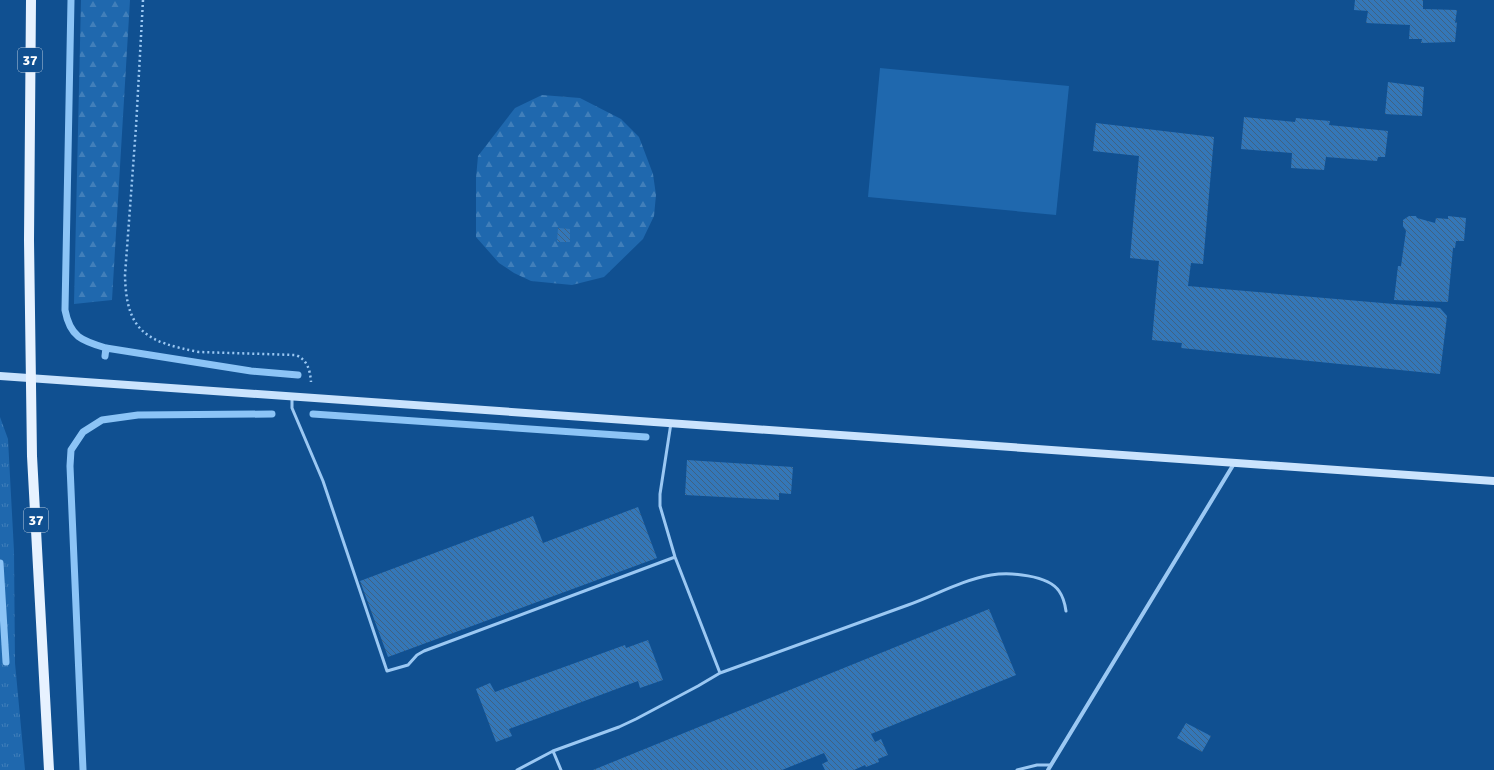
<svg xmlns="http://www.w3.org/2000/svg" width="1494" height="770" viewBox="0 0 1494 770" font-family="Signika,sans-serif">
<defs>
<pattern id="grass-tufts" width="24" height="20" patternUnits="userSpaceOnUse"><rect width="24" height="20" fill="#1f68ae"/><path d="M3 7l-1-3M5 7V3M7 7l1-3M15 17l-1-3M17 17v-4M19 17l1-3" fill="none" stroke="#417fba"/></pattern>
<pattern id="forest-firs" width="22" height="20" patternUnits="userSpaceOnUse"><rect width="22" height="20" fill="#1f68ae"/><path d="M5 1l3.5 6h-7zM16 11l3.5 6h-7z" fill="#417fba"/></pattern>
<pattern id="building-back-hatch" width="6" height="6" patternUnits="userSpaceOnUse"><rect width="6" height="6" fill="#3477b8"/><path d="M-1 5l2 2M0 0l6 6M5-1l2 2" fill="none" stroke="#406282"/></pattern>
</defs>
<rect width="100%" height="100%" fill="#105091"/>
<path fill="url(#grass-tufts)" d="M0,417L8,439L14,551L15,663L25,770H0Z"/>
<path fill="url(#forest-firs)" d="M81,0H130L112,300L74,304Z
M542,95L580,98L621,119L639,137L653,174L656,195L654,216L643,239L604,277L572,285L531,281L514,273L499,263L476,237V178L478,156L515,108Z"/>
<path fill="#1f68ae" d="M880,68L1069,86L1056,215L868,197Z"/>
<g fill="none" stroke-linecap="round" stroke-linejoin="round">
<path stroke="#8cc4f6" stroke-width="7" d="M71,0L65,310C70,337 82,341 106,348L251,371L298,375
M105,356L106,348
M313,414L646,437
M0,563L6,662
M83,770L70,466L71,450L83,432L102,420L138,415L272,414"/>
</g>
<path fill="url(#building-back-hatch)" d="M1355,0H1423V9L1457,10L1455,23L1457,22L1455,42L1421,43L1422,39H1409L1410,25L1366,23L1368,11L1354,10Z
M1388,82L1424,87L1422,116L1385,114Z
M1244,117L1295,122L1296,118L1330,121L1329,125L1388,131L1385,157H1378L1377,161L1326,157L1324,170L1291,168L1292,153L1241,149Z
M1096,123L1214,137L1203,264L1191,263L1188,286L1440,308L1447,316L1440,374L1181,348L1182,343L1152,340L1159,261L1130,258L1139,156L1093,151Z
M1409,216H1416L1417,218L1435,223L1436,218L1448,219V216L1466,218L1464,241H1456L1455,248H1453L1448,302L1394,300L1398,266H1401L1406,231L1403,226V220Z
M558,228L570,229V242H557Z
M687,460L793,467L791,494L779,493V500L685,495Z
M638,507L657,558L388,657L360,581L533,516L543,543Z
M989,609L1016,675L871,734L875,742L881,739L888,755L878,759L879,762L866,767L865,765L854,770H825L822,764L828,761L824,753L782,770H593Z
M648,640L663,680L640,688L638,681L509,729L512,736L496,742L476,689L490,683L495,692L625,645L626,648Z
M1186,723L1211,736L1202,752L1177,738Z"/>
<g fill="none" stroke-linecap="round" stroke-linejoin="round">
<path stroke="#9bc8f3" stroke-width="2.5" stroke-dasharray="2 3" stroke-linecap="butt" d="M143,0L136,127L125,275C126,332 147,342 199,352L296,355C307,360 310,369 311,382"/>
<path stroke="#9bc8f3" stroke-width="3" d="M292,397V408L323,481L387,671L408,665L417,655L424,651L675,557
M671,423L660,494V506L675,557L720,673
M553,751L561,770
M517,770L553,751L619,727L636,719L698,686L720,673C783,650 846,627 908,605C936,595 962,580 991,575C1010,572 1048,575 1059,591C1064,598 1065,604 1066,611
M1017,770L1037,765H1051"/>
<path stroke="#9bc8f3" stroke-width="4" d="M1048,770L1235,462"/>
<path stroke="#cae3fd" stroke-width="8" d="M0,376L1494,481"/>
<path stroke="#e7f2ff" stroke-width="10" d="M31,0L29,240L32,456L49,770"/>
</g>
<g text-anchor="middle" dominant-baseline="central" stroke-width="3.5" stroke-linejoin="round" paint-order="stroke">
<g fill="#105091" stroke="#b7cade" stroke-width="1">
<rect x="18" y="48" width="24" height="24" rx="3"/>
<rect x="24" y="508" width="24" height="24" rx="3"/>
</g>
<g font-size="14" font-weight="bold" fill="#fff">
<text x="30" y="60">37</text>
<text x="36" y="520">37</text>
</g>
</g>
</svg>
